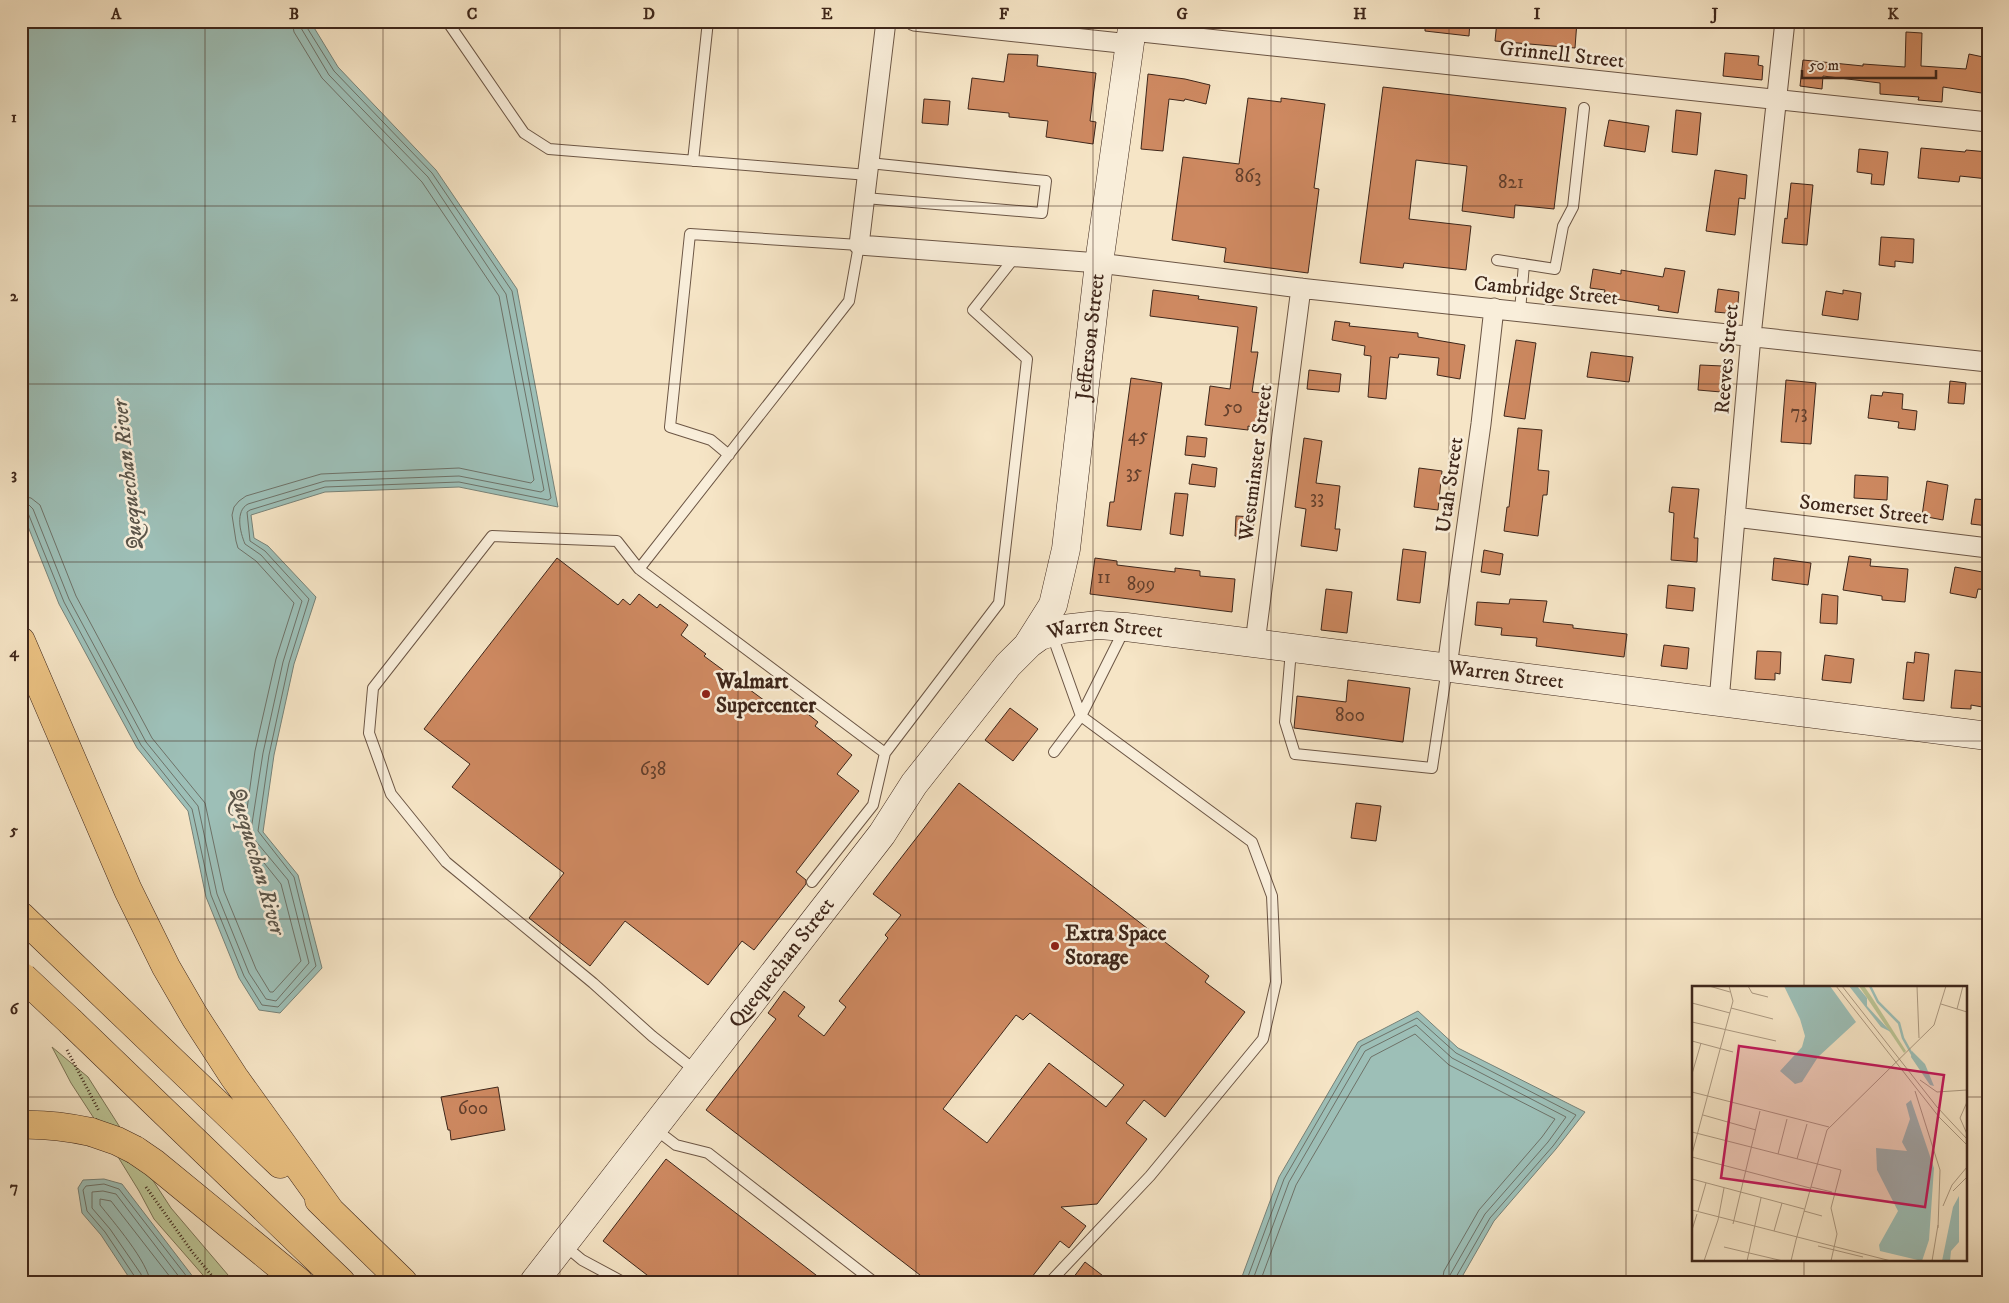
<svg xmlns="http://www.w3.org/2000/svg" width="2009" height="1303" viewBox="0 0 2009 1303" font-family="'IM FELL DW Pica',serif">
<rect width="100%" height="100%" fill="#f6e5c6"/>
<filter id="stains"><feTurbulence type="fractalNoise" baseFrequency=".004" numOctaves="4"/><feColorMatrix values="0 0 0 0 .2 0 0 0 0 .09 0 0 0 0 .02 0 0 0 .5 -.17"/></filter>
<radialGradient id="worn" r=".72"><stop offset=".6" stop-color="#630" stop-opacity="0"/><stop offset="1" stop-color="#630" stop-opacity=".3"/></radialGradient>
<path fill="#bcc596" stroke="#7d7658" d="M52,1047L88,1077L128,1140L97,1123L71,1083Z
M107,1139L137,1156L171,1208L234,1282H209L154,1219L139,1191Z"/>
<path fill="#9dbfb7" stroke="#778278" d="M21,21H310L338,67L436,170L517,289L558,507L459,487L325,492L251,515L254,538L268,546L316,597L294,664L274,755L263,832L298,875L322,968L280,1013L259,1010L239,978L206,897L188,811L137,748L59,604L21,509Z
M1418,1011L1458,1048L1585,1112L1556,1149L1494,1221L1459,1282H1240L1279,1177L1358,1042Z
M104,1179L122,1184L197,1282H132L101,1235L82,1213L78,1188L83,1180Z"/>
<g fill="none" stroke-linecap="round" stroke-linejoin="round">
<path stroke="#6e7268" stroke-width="1" d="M21,496L31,498L40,505L76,596L152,738L205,803L224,891L256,969L270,992H273L301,961L281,884L248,843L244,831L255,751L276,659L294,603L256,561L238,548L236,541L232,515L234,507L239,501L246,496L321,474L459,468L531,483L534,480L499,296L422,182L322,78L294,32L292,21
M21,503L28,504L33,509L69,599L146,742L198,806L217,894L249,973L266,999L276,1001L309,963L288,880L254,839L251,830L263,753L283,662L302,601L261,555L245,544C240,532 235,511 248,504L325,481L459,476L541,492L544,490L506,294L428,177L329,75L301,28L299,21
M21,509L28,513L64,602L141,745L192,809L211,895L244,976L262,1005L278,1007L316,966L294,877L258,831L269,755L289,663L309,599L265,551L250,541L247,512L250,510L325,487L459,482L548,500L551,498L512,291L432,173L334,71L306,26V21
M136,1282L135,1277L105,1232L87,1211L83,1190L86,1186L104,1184L119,1189L191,1282
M142,1282L141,1274L110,1229L92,1208V1192L103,1191L116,1194L183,1282
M150,1282C149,1263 112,1220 100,1205V1199L111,1201L174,1282
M1246,1282L1284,1179L1361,1046L1417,1018L1456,1053L1576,1115L1553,1146L1490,1218L1456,1277L1455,1282
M1252,1282L1289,1182L1365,1051L1416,1025L1452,1058L1566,1117L1548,1142L1485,1214L1450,1275L1449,1282
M1260,1282L1296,1185L1371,1057L1415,1034L1449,1065L1555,1119L1542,1137L1479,1210L1444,1271L1442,1282"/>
</g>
<path fill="#ce8961" stroke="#3e261a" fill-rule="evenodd" d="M1425,21H1470L1469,36L1425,31Z
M1497,21L1552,25V21H1577L1575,48L1495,41Z
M1906,32L1922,33L1921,66L1966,69L1969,54L1988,58V94L1943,87L1942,102L1918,100L1919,97L1880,94V83L1823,76L1822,89L1800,86L1803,60L1863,66V64L1905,67Z
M1725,53L1759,56L1758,65L1763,66L1762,80L1723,76Z
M1008,54L1038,55L1037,66L1096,73L1090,121L1096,122L1093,144L1046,137L1048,121L1009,117V113L968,109L972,78L1004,82Z
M1148,74L1185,79L1210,85L1206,104L1185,99L1184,101L1169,99L1163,151L1141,149Z
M1383,87L1566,108L1554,209L1515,205L1514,218L1462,211L1467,166L1416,160L1409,219L1471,226L1466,270L1404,263L1403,268L1360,263Z
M1248,98L1281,102V98L1325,104L1314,188L1319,189L1308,273L1224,262L1226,248L1172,240L1183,157L1239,164Z
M924,99L950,101L948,125L922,123Z
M1676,110L1701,113L1697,155L1672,152Z
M1609,120L1649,126L1645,152L1604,146Z
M1921,148L1965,152L1966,150L1988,152V179L1960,176L1959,182L1918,178Z
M1859,149L1888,152L1884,185L1871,184L1872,174L1857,172Z
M1715,170L1747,175L1745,199L1739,198L1735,235L1706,231Z
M1791,183L1813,185L1807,245L1782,243L1785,218L1787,219Z
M1881,237L1914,239L1913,263L1895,261V267L1879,265Z
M1665,268L1685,271L1678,313L1658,310L1659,306L1603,297L1605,290L1590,288L1593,269L1621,274V270L1663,277Z
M1718,289L1739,292L1737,314L1715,312Z
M1153,290L1199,296L1198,299L1257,307L1251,352H1258L1252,392L1261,393L1256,428L1248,426V430L1205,425L1210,386L1230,389L1238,327L1150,316Z
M1843,290L1861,293L1858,320L1822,315L1826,291L1843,294Z
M1335,321L1350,323L1349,326L1418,333V337L1465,345L1460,379L1437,375L1439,358L1399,354L1398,358L1390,357L1386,399L1368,397L1371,356L1364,355L1365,346L1332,340Z
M1516,340L1536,343L1525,419L1504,416Z
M1591,352L1633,357L1629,382L1587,377Z
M1700,365L1723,366L1721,392L1698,390Z
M1309,370L1341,374L1339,392L1307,389Z
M1131,378L1162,383L1141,530L1107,526L1110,502H1114Z
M1786,380L1816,383L1811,444L1781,442Z
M1950,381L1966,383L1964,404L1948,403Z
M1883,392L1903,394L1902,409L1917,411L1915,430L1898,428L1899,422L1868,418L1871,395L1882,396Z
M1518,428L1542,430L1538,470L1549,471L1547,495H1543L1538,536L1504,531L1507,507H1509Z
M1187,436L1207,438L1205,457L1185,455Z
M1304,438L1322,441L1316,483L1340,486L1335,529H1340L1337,551L1301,546L1306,509L1295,507Z
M1192,464L1217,468L1215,487L1189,484Z
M1419,468L1442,471L1438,510L1414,507Z
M1855,475L1888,477L1887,500L1854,498Z
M1927,481L1948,485L1943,520L1922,516Z
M1672,487L1699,489L1694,538H1698L1697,562L1671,560L1674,513L1669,512Z
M1175,493L1188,494L1183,536L1170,534Z
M1975,499L1988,500V526L1971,524Z
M1236,516L1254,517L1253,538L1235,536Z
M1403,549L1426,552L1420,603L1397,600Z
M1484,550L1503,554L1500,575L1481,572Z
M1849,556L1871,559L1870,566L1908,569L1905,602L1882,600V596L1843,590Z
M557,558L618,605L623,599L630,605L639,594L657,608L660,604L688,625L681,635L706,654L704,656L780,712L790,700L818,722L815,726L852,755L837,774L859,791L796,872L806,880V884L754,950L742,941L708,985L625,921L590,966L529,918L564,873L452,787L470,764L424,729Z
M1095,558L1117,561V565L1175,572V568L1200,571V576L1235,579L1232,612L1090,594Z
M1774,558L1811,563L1808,585L1772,580Z
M1955,567L1988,573V590L1978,589L1976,598L1950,593Z
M1668,585L1695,588L1693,611L1666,608Z
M1326,589L1352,592L1347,633L1321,630Z
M1822,594L1838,596L1837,624L1820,623Z
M1510,599L1547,601L1543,622L1573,625V628L1627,634L1624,657L1536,646L1537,638L1501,635L1502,628L1475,625L1477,602L1509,604Z
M1664,645L1689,648L1687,669L1661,666Z
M1757,651L1781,652L1780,674L1775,673V680L1755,679Z
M1915,652L1929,654L1924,701L1903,699L1907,662L1914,663Z
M1825,655L1854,659L1851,683L1822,680Z
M1955,670L1988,673V708L1971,705V709L1951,708Z
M1348,680L1410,688L1403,742L1294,728L1297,696L1346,702Z
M1010,708L1038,729L1013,761L985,740Z
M959,783L1209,976L1205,982L1245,1012L1165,1117L1144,1100L1126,1123L1147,1139L1097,1204L1061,1207L1086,1226L1069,1248L1060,1241L1028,1282H929L706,1110L776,1019L768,1013L784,991L805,1007L798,1016L824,1036L846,1007L839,1001L888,938L885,935L901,915L873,894ZM1030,1013L1124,1085L1106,1107L1049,1063L987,1143L943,1109L1016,1015L1023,1020Z
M1356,803L1381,806L1376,841L1351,838Z
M498,1087L505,1130L451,1140L450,1130H448L441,1097Z
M666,1159L825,1282H656L603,1241Z
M1085,1262L1111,1282H1070Z"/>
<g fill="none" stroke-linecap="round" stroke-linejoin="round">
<defs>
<path id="lane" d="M447,21L524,133L549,149L868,175
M693,161L708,21
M865,198L1042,213L1046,181L869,163
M1497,260L1555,269L1563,226L1573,207L1584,108
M1520,311L1524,264
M729,455L711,440L670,427L690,234L859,245L849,301L639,569L885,753L999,603L1027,359L973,310L1015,257
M639,569L617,541L492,536L373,688L369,733L391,794L446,862L593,983L652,1036L696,1071
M1051,632L1081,716L1124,630
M1291,650L1285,722L1295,754L1432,768L1447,668
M812,882L873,805L885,753
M655,1129L676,1145L708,1153L874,1282
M564,1245L582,1260L623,1282
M1050,1282L1150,1176L1263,1039L1276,982L1272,896L1252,842L1081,716L1054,752"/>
<path id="street" d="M886,21L859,245L1099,263L1308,289L1988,362
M914,21L1130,44
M1132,31L1988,122
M1735,517L1988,548
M1255,643L1301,288
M1447,667L1481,424L1494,308
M1719,701L1751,336L1785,21"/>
<g id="secondary">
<path id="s1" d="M1029,643L1053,605L1066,549L1099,263L1133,21"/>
<path id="s2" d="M534,1282L882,834L914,784L1008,665L1029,644L1040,636L1063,629L1098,625L1126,627L1988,736"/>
</g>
<path id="highway" d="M21,641L128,890L166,967L195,1017L234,1077L331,1212
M21,916L280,1164
M71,1022L341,1282
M21,1125C45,1124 67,1127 91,1132
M135,1150L154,1163L299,1282
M319,1200L403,1282"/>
</defs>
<use href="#lane" stroke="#6c5645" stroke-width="12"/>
<use href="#street" stroke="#6c5645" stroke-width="21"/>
<use href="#secondary" stroke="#3e261a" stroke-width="29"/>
<use href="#highway" stroke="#3e261a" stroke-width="29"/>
<path stroke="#3e261a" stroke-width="3" stroke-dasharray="1 2.5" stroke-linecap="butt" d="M67,1050L99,1111
M146,1187L193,1253L217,1282"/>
<use href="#lane" stroke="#f9eeda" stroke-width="10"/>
<use href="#street" stroke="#f9eeda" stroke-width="19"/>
<use href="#secondary" stroke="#f9eeda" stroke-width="28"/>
<use href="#highway" stroke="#ebc283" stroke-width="28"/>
<defs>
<path id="highway-bridge" d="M23,977L71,1022
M91,1132L117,1141L135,1150"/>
</defs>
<use href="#highway-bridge" stroke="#3e261a" stroke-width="29" stroke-linecap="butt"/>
<use href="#highway-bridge" stroke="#ebc283" stroke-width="28"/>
</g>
<path fill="none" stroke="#3e261a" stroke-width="1" stroke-opacity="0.55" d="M205,21V1282M383,21V1282M560,21V1282M738,21V1282M916,21V1282M1093,21V1282M1271,21V1282M1449,21V1282M1626,21V1282M1804,21V987M21,206H1988M21,384H1988M21,562H1988M21,741H1988M21,919H1988M21,1097H1693M1965,1097H1988M1804,1259V1282"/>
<g fill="#8f2418" stroke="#f9eeda" stroke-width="2">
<circle cx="706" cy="694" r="5"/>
<circle cx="1055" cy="946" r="5"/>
</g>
<g text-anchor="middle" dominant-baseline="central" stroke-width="5" stroke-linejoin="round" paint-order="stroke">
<g font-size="19" fill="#623f2c">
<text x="1248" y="176">863</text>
<text x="1511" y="182">821</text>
<text x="1233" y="407">50</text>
<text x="1799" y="412">73</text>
<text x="1138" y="435">45</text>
<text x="1134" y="472">35</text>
<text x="1317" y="497">33</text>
<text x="1104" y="577">11</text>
<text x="1141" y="584">899</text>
<text x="1350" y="715">800</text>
<text x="653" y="769">638</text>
<text x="473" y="1108">600</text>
</g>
<g font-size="21" fill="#3e261a" stroke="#f9eeda">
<text transform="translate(1562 55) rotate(6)">Grinnell Street</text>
<text transform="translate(1546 291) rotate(6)">Cambridge Street</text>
<text stroke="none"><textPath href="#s1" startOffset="316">Jefferson Street</textPath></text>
<text transform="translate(1727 359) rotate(-85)">Reeves Street</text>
<text transform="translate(1256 463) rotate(-83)">Westminster Street</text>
<text transform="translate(1450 485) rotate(-82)">Utah Street</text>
<text transform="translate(1864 510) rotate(7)">Somerset Street</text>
<text stroke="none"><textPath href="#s2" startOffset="888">Warren Street</textPath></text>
<text stroke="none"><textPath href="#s2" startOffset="1292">Warren Street</textPath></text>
<text stroke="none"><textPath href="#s2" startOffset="404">Quequechan Street</textPath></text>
</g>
<g font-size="21" font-weight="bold" fill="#3e261a" stroke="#f9eeda" text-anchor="start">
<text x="716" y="682">Walmart<tspan x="716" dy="24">Supercenter</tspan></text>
<text x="1065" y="934">Extra Space<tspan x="1065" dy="24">Storage</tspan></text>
</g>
<g font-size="22" font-style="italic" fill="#5a5449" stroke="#f9eeda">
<text transform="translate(128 475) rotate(-96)">Quequechan River</text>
<text transform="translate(257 861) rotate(74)">Quequechan River</text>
</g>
</g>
<g transform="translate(1692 986)">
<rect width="275" height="275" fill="#f6e5c6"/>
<path d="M167,0H172L179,10L214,65L212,67Z" fill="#bcc596"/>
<path d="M92,0H138L164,36L126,71L110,96L103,98L88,85L110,61L113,50L108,33ZM157,0H165L175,12V20L199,46L189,41ZM220,65L233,78L242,100L238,99L219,71ZM219,114L242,182L237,254L230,275L188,265L187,259L206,225L185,184L184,162L215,165L210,156L218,133L214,118ZM267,210V256L259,265L258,275H250L261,221Z" fill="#9dbfb7"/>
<path fill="none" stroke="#9dbfb7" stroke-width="2.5" d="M178,0L186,16L207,37L211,52L221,70"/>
<path fill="none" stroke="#ac9981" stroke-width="1" d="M17,0L38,6M56,0L60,7L76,11M144,0L247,131L275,159M150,0L245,121L275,153M225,0L227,52M0,17L38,27M249,18L275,26M39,22L81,33M265,23L271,0M0,36L84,55M0,55L41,66M0,88L9,57M228,94L245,106L275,104M223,105L248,184L246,242M0,106L137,141M275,116L268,132L275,148M11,129L64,144M0,146L149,184L139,222L145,248L139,275M0,168L41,15L37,0M86,168L95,133M0,171L118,202M105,173L115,138M0,193L112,223M119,201L140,206M261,205L275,191M251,220L260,199L275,181M0,224L199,275M6,225L14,197M112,225L130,230M41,238L68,125M0,244L5,228M82,245L90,217M104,254L135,144L242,39L254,0M126,260L171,271M32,261L91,275M12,275L26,234L32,202M55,275L69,212M99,275L104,254M240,275L246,239"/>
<path fill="#c2185b" fill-opacity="0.15" stroke="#c2185b" stroke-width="2.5" d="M47,60L252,89L233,221L29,192Z"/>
<rect width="275" height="275" fill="none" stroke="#3e261a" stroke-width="2.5"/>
</g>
<rect width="2009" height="1303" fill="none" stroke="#f6e5c6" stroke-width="55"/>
<path d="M1802 70v8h134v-8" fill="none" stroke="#3e261a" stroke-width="2.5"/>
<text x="1809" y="70" font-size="15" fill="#3e261a" stroke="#f9eeda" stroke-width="4" paint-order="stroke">50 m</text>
<rect x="28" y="28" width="1954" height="1248" fill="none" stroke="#3e261a" stroke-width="2"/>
<g font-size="16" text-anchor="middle" font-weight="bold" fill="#3e261a">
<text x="116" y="19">A</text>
<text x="294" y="19">B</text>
<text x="472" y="19">C</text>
<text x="649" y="19">D</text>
<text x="827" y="19">E</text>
<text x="1004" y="19">F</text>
<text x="1182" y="19">G</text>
<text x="1360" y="19">H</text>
<text x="1537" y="19">I</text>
<text x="1715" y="19">J</text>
<text x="1893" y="19">K</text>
<text x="14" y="122">1</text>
<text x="14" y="301">2</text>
<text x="14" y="479">3</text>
<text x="14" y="657">4</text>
<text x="14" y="835">5</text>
<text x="14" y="1014">6</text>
<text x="14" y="1192">7</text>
</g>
<rect width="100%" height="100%" filter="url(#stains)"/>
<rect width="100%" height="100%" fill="url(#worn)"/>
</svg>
